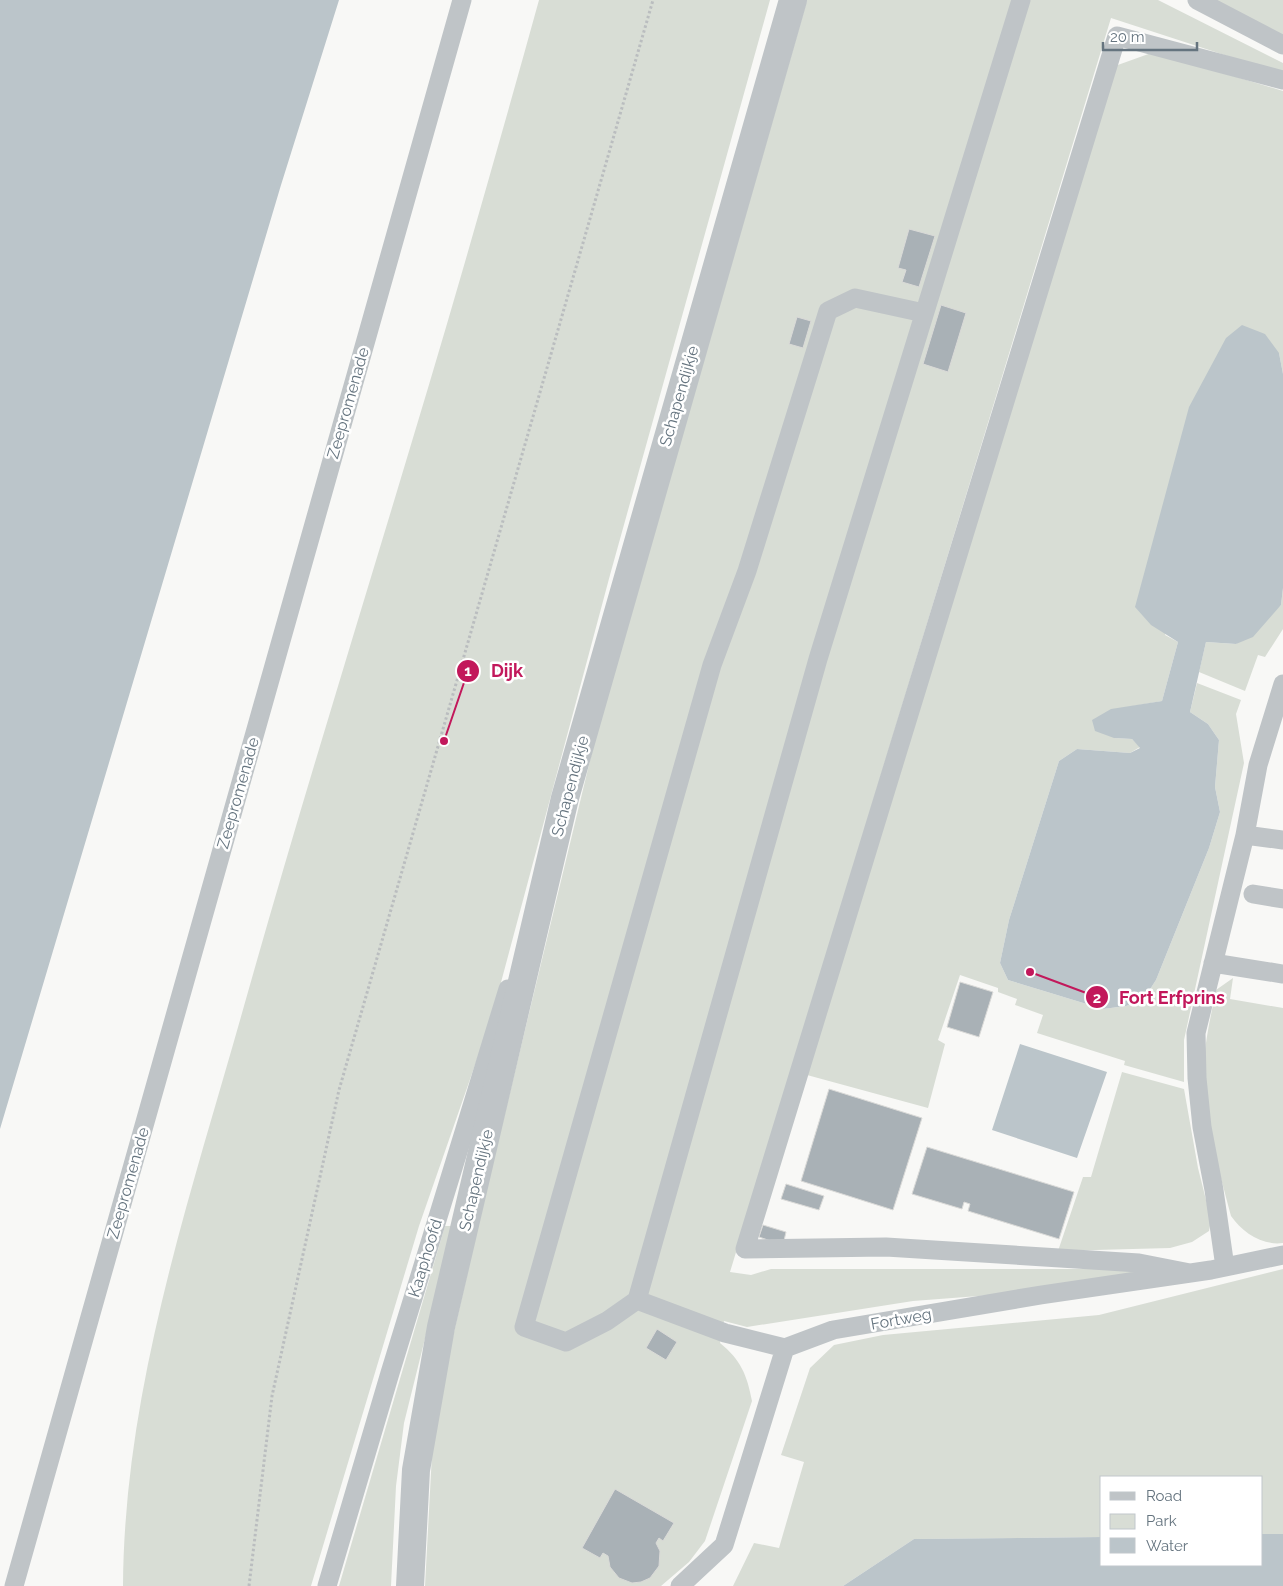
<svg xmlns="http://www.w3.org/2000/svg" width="1283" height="1586" viewBox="0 0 1283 1586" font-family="Raleway,sans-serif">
<rect width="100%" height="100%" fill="#f8f8f6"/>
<path fill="#d8ddd5" d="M539,0H770L610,575L492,1016L419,1226L311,1586H123C124,1388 191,1195 244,1006C314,757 393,511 465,262C490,175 515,87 539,0Z
M807,0H1158L1283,63V74L1111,18L730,1272L751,1275L771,1269H1148L1133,1284L913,1301L747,1327L724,1321L720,1343C741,1360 747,1375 752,1401L705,1541L689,1562L661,1586H425L433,1435L444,1376L484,1200L594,744Z
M1200,0H1283V41Z
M1154,52L1283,91V374L1279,353L1165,635L1178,642L1162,701L1111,710L1114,738L1132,739L1140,747L1130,753L1077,749L1059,761L1009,920L1000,963L1008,980L1103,1009L1126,1006L1143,1000L1156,980L1209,848L1220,812L1215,787L1219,740L1208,724L1190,712L1197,683L1241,700L1236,714L1244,763L1184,1040V1082L1124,1065L1125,1061L1037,1033L1043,1015L1015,1005L1017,999L998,992V988L960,975L938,1040L945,1044L928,1108L807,1075L1115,66Z
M1283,588V629L1265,657L1258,655L1245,691L1199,672L1206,642L1236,644L1281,605Z
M1233,978L1230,999L1283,1008V1243C1262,1246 1242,1232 1231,1216C1219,1168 1202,1119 1204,1070C1204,1043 1211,1016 1216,990Z
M1122,1072L1184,1089L1198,1168L1211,1220L1209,1231L1192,1242L1170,1248L1058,1251L1083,1177H1091Z
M445,1226H453L404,1423L396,1486L391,1586H339Z
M1283,1269V1534H1262V1477H1102V1537L914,1539L843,1586H733L754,1543L779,1548L804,1462L781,1455L810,1368L834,1345L883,1335L1099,1315Z"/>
<path fill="#bbc5ca" d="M0,0H339L281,185L0,1129Z
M1242,325L1265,334L1279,353L1283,374V588L1281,605L1253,637L1236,644L1206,642L1190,712L1208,724L1219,740L1215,787L1220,812L1209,848L1156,980L1143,1000L1126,1006L1103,1009L1008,980L1000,963L1009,920L1059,761L1077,749L1130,753L1140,748L1132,739L1114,738L1095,731L1092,720L1111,709L1162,701L1178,642L1151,625L1135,607L1189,407L1226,338Z
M1020,1044L1107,1072L1077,1158L992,1130Z
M1262,1534H1283V1586H843L914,1539L1102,1537V1565H1262Z"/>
<path fill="#a9b1b6" stroke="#dadad8" d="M909,229L935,236L919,287L902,282L906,270L898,268Z
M941,305L966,313L948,372L923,364Z
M797,317L811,321L803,348L789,344Z
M960,982L993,992L979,1037L947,1027Z
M829,1089L922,1118L893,1210L801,1181Z
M927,1147L1074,1192L1059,1239L968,1211L970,1204L964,1202L962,1209L912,1194Z
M786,1184L824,1196L819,1210L781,1199Z
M763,1225L786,1232L783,1245L759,1237Z
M657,1329L677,1342L666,1360L646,1348Z
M615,1489L674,1523L663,1541L659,1538L656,1543L660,1551L659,1566L650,1578L641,1582L632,1583L619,1578L610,1567L608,1556L603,1553L600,1558L582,1548Z"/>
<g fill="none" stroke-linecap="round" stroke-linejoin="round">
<path stroke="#babdbf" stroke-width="3" stroke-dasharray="2.5 2.5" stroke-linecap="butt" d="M249,1586L272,1396L339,1090L653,0"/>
<path stroke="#bfc4c7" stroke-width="19" d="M1197,0L1283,45
M1245,835L1283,840
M1253,894L1283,899
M1213,963L1283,974
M1225,1267L1214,1190L1202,1127L1197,1078L1196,1033L1245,835L1258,765L1283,684
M1190,1273L1139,1263L886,1247L745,1249L1117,36L1283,80
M637,1300L607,1321L566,1342L524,1327L712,665L747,571L828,311L855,298L924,313
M785,1348L725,1333L637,1300L818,659L1021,0
M14,1586L462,0
M327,1586L390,1373L508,989
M680,1586L724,1545L785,1348L833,1330L1041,1295L1211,1270L1283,1255"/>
<path stroke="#bfc4c7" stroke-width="28" d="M410,1586L416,1470L441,1327L565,798L793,0"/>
</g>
<g text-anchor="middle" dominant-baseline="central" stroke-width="5" stroke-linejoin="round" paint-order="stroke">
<g font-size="16" fill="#65747f" stroke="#fff">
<text transform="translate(679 396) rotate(-74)">Schapendijkje</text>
<text transform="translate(348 403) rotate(-74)">Zeepromenade</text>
<text transform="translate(570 786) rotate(-75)">Schapendijkje</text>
<text transform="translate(238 793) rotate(-74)">Zeepromenade</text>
<text transform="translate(476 1180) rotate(-77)">Schapendijkje</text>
<text transform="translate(128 1183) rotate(-74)">Zeepromenade</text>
<text transform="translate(425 1258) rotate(-73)">Kaaphoofd</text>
<text transform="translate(901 1319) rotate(-10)">Fortweg</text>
</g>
</g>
<path fill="none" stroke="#c2185b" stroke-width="2" d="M444 741L468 671M1030 972L1097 997"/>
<g fill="#c2185b" stroke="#fff" stroke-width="2">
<circle cx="444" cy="741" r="5"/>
<circle cx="1030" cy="972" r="5"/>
<circle cx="468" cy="671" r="12"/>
<circle cx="1097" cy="997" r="12"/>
</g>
<g font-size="15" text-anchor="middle" font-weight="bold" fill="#fff">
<text x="468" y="676">1</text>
<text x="1097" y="1003">2</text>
</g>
<g font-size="18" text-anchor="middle" font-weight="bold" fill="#c2185b" stroke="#fff" stroke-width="5" stroke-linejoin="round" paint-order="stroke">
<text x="507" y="677">Dijk</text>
<text x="1172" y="1004">Fort Erfprins</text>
</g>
<rect x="1100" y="1476" width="162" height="90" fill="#ffffff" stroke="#c1c7cc"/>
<rect x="1110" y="1492" width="25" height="8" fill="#bfc4c7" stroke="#c1c7cc"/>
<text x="1146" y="1501" font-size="15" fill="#65747f">Road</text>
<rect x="1110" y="1514" width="25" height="15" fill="#d8ddd5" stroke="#c1c7cc"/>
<text x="1146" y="1526" font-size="15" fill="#65747f">Park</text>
<rect x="1110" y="1538" width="25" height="15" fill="#bbc5ca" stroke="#c1c7cc"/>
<text x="1146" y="1551" font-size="15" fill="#65747f">Water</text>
<path d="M1103 42v8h94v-8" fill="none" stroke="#65747f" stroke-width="2.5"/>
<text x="1110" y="42" font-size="15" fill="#65747f" stroke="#ffffff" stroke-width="4" paint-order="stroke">20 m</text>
</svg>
